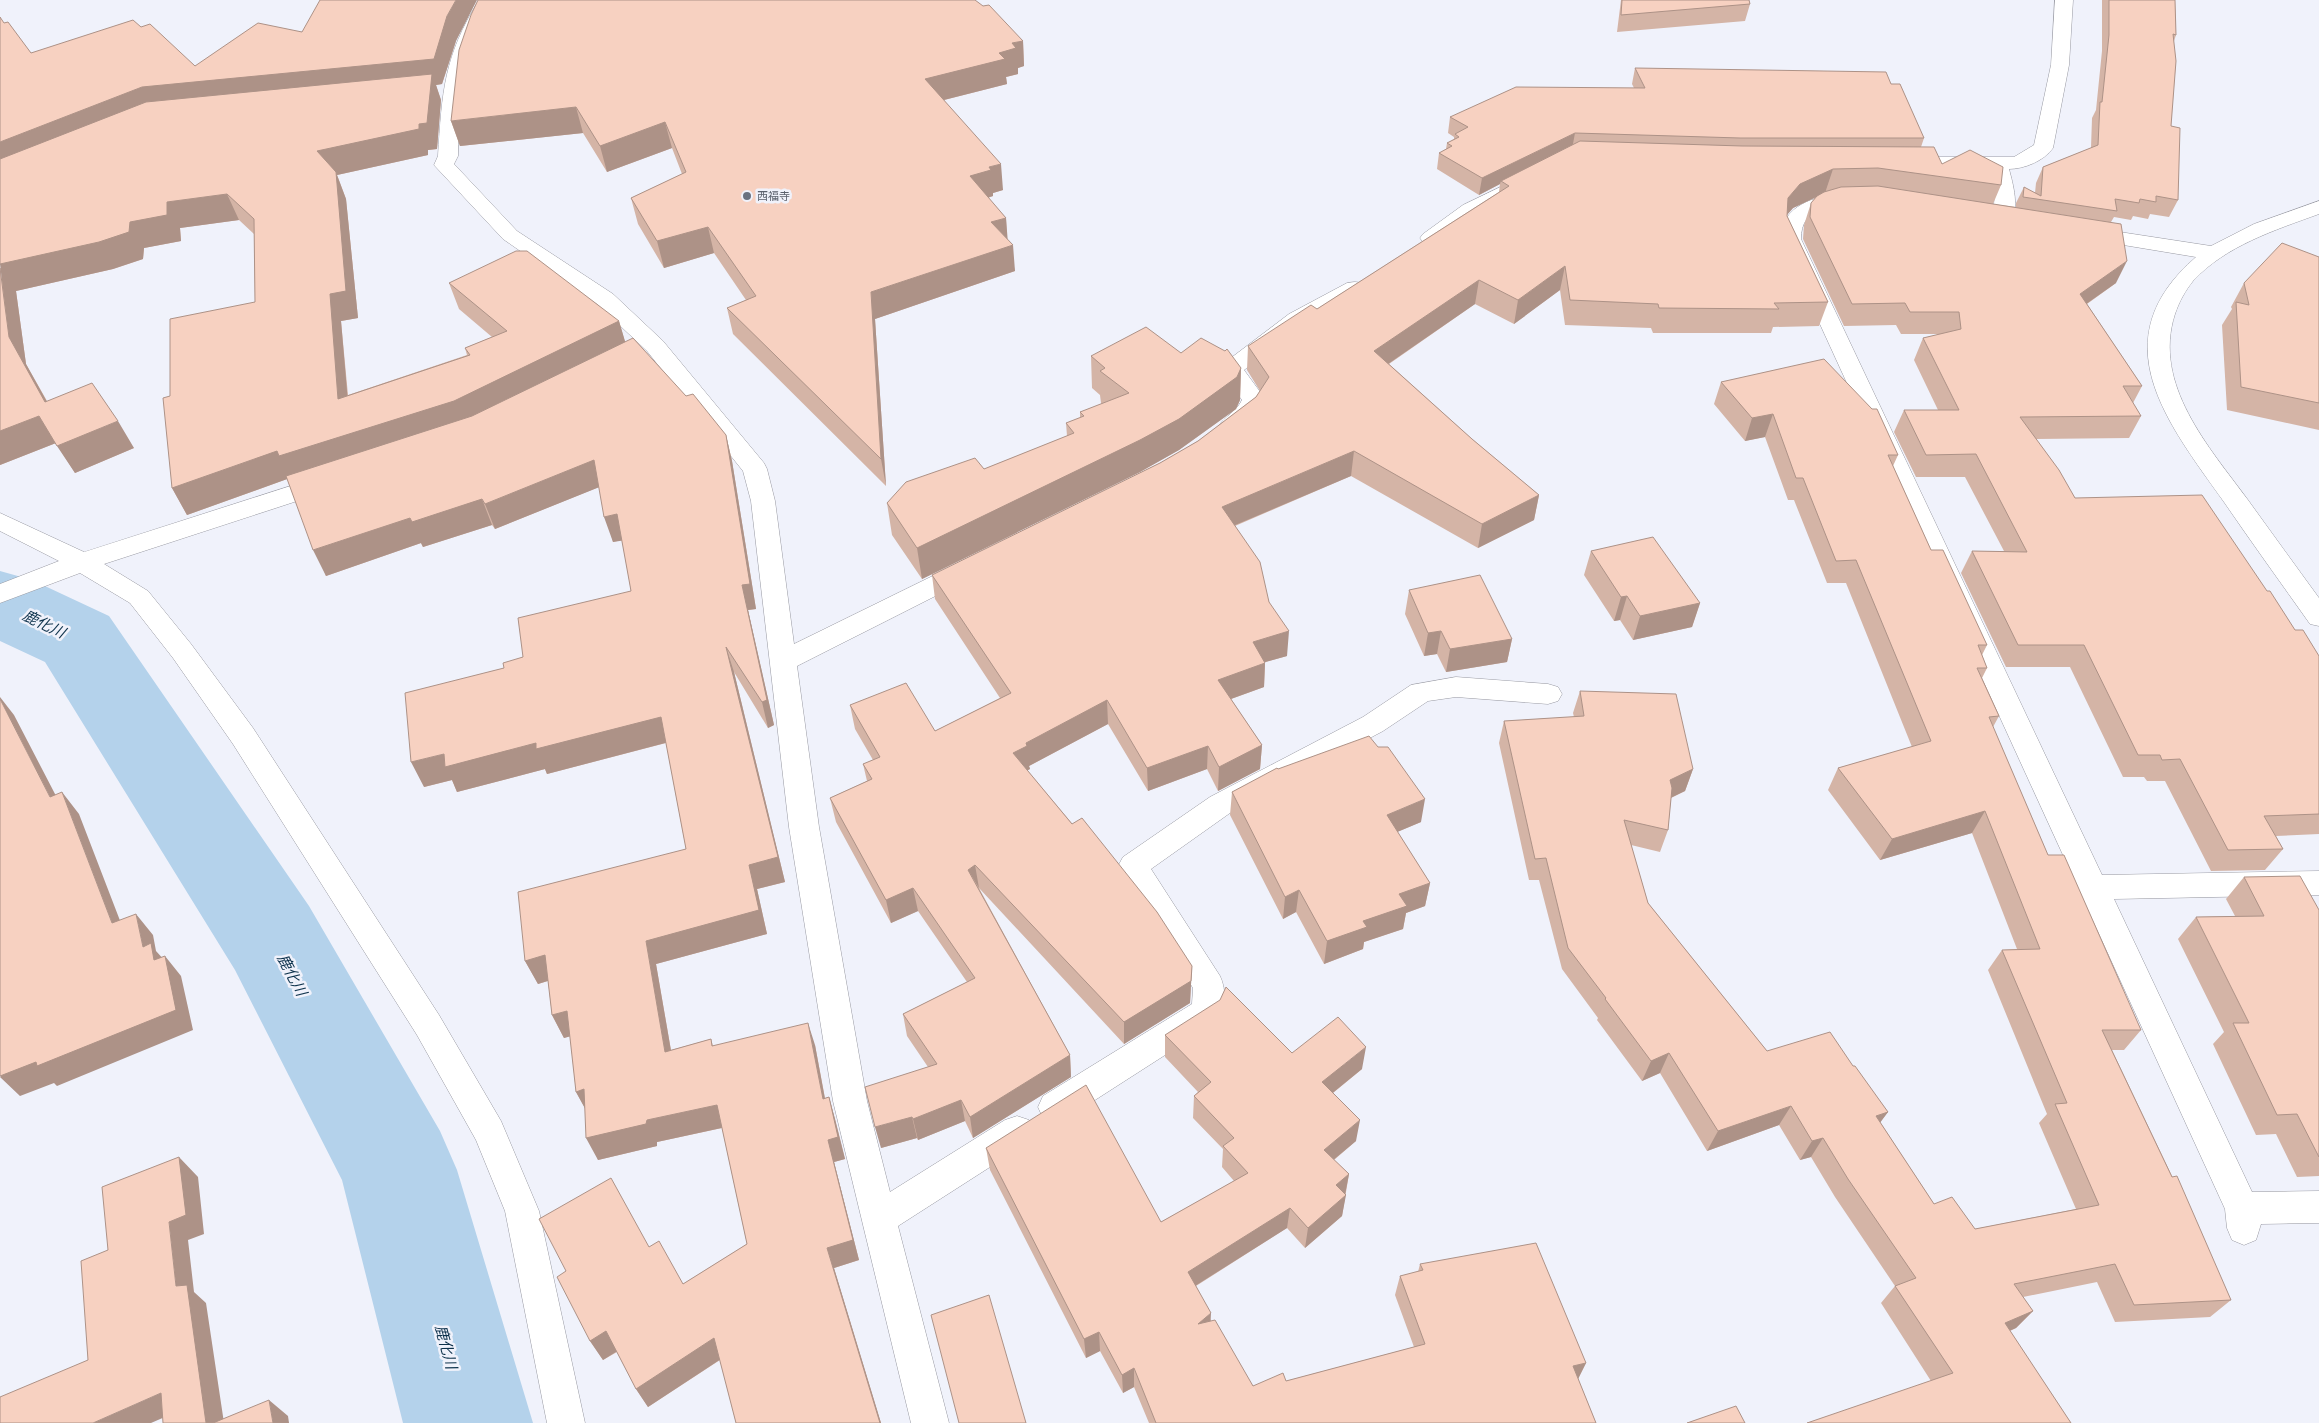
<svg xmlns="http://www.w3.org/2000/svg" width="2319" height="1423" viewBox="0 0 2319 1423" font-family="Signika,'Noto Sans JP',sans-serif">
<rect width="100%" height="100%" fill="#f0f2fb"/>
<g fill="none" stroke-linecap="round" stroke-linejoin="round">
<path fill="#b4d2eb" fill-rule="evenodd" d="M0,571L32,580L109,616L309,906L440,1131L457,1170L533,1423H403L342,1180L235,970L45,662L0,641Z"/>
<defs>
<path id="minor" d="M479,0H497C463,56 460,92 458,156L454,164L517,231L613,294L663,341L764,463L767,469L775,501L794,644L957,564L966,561L975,564L979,570L975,576L797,666L819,827L867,1101L890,1192L1005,1120L1017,1116L1029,1120L1034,1131L1029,1142L898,1226L949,1423H911L833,1101L789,827L751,501L743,471L647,351L597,304L503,239L434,165L438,156C442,92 444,56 479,0Z
M2055,0H2073L2069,65L2053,148C2044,161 2024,169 2009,169C2013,184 2020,209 2010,223L2003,225L1996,223L1993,219L1995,190L1989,169H1903L1896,167L1893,163L1896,159L1903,157H2014L2034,145L2051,65Z
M1513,181L1520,183L1523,187L1520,191L1477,213L1437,242L1430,244L1423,242L1420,238L1423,234L1463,205Z
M1844,193L1851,195L1854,199L1851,203C1828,209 1801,207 1801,239L2102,875L2319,871V895L2114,899L2252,1192L2319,1191V1223L2261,1224L2256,1240L2244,1245L2232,1240L2227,1228L2225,1209L1781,239C1781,205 1815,196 1844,193Z
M2319,201V214C2275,230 2225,246 2193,281C2185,291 2179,302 2175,314C2152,384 2209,447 2248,500C2271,532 2295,565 2319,598V626L2310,624C2281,583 2252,543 2224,502C2167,422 2100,340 2196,257L2087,239L2080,237L2077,233L2080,229L2087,227L2211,246L2254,224Z
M1355,282L1363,283L1366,288L1363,293L1305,324L1244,370L1266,400C1257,417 1244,438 1222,432L1218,427C1225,416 1236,412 1242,400L1220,369L1223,364L1289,314L1347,283Z
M328,474L337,476L340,482L337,488L104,564L148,591L191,644L253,728L439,1015L501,1121L539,1211L585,1423H547L505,1211L476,1140L417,1035L233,744L173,658L130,603L80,573L0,603V584L59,561L0,531V513L84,552Z
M1456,677L1548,684L1558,687L1562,694L1558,701L1548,704L1456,697L1428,701L1383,731L1230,813L1151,869L1220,976C1227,991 1225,1007 1218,1021L1067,1118L1055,1122L1043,1118L1038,1107L1043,1096L1192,1004L1193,988L1123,875L1118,866L1123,857L1210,797L1363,717L1411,685Z"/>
</defs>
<use href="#minor" stroke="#9899a2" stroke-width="1"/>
<use href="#minor" fill="#fff" fill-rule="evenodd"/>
</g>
<path fill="#d4b4a6" d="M1621,0H1749L1750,4L1745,21L1617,32Z
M2102,0H2175L2176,35L2174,41L2171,126L2178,200L2169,217L2150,214L2148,219L2133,216L2131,220L2114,217L2111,222L2116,283L2087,304L2142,386L2133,403L2141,416L2129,438L2036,439L2075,498L2267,591L2295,630L2319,656V834L2276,836L2283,849L2265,870L2211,871L2165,781H2147L2144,777H2123L2070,667H2006L1961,573L1972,551H2004L1965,477H1916L1894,432L1904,410H1938L1914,360L1923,338L1940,334H1901L1896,325L1844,326L1803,239L1804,225L1811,203L1816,197L1793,208L1787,214V216L1828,302L1819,326L1773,327L1771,333H1653L1651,328L1565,325L1560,290L1514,324L1475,304L1389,364L1472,439L1539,495L1534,520L1478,548L1351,476L1235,526L1269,602L1287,656L1265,662V663L1264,687L1231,699L1262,745L1260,769L1218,791L1207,769L1148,791L1108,724L1029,766L1030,769L1027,770L1192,966L1190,1003L1124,1044L979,888L1070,1055L1071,1077L973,1138L965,1121L918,1140L917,1138L881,1148L928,1067L907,1036L903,1014L967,982L918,911L891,923L836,822L830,798L867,781L863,764L873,760L855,729L850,705L935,731L1000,698L935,599L932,575L1160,463L1198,441L1256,397L1260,391L1247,370L1248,346L1317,309L1499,192L1500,184L1479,195L1437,169L1439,153L1446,149L1447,143L1454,139V137L1448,133L1450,117L1634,88L1632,84L1635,68L1891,84L1924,138L1921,147L1942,164L2001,185L1993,204L2016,207V203L2024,187L2035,193L2036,183L2043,167L2091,148L2092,118L2096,110L2102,51Z
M4,23L31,53L141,27L195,66L302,32L456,41L442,84L436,85L441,100L437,149L428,150V155L337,175L346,199L358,318L341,321L348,395L467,355L465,348L492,337L459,309L449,283L619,321L625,342L686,396L726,435L732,461L756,609L748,610L774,725L768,728L734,672L785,882L757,889L767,934L656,964L671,1050L711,1039L713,1046L815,1045L825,1098L829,1097L835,1119L845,1159L834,1162L859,1260L834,1268L881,1423H736L720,1360L648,1407L636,1389L617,1352L603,1360L590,1341L649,1247L683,1284L747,1244L722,1128L657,1142V1146L598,1160L585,1108L576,1092L570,1036L564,1038L552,1015L548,981L538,984L525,961L686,849L666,743L547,774L545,769L457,792L452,780L424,787L504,668L523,657L631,591L622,540L613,542L599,487L495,529L492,525L423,547L421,543L326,576L287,479L187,515L172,488L170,396L255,302L254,234L239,220L180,228L181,241L144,248L143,259L113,269L16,291L26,364L47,401L134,448L75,473L56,443L0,465Z
M1023,41L1024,66L1018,68V74L1006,77L1007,84L944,100L1003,190L993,193V196L988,198L1006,218L1007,239L1015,271L875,319L886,486L733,334L727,308L746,300L714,253L664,268L638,224L631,198L682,174L672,148L607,172L583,133L460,146L451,121Z
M2319,257V430L2227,410L2222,325L2232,309L2231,307L2244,283Z
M1181,353L1241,368L1240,400L1236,409L1179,450L1140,472L922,579L892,535L887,503L984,469L1067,436L1066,423L1080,418V412L1102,404L1101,403L1100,395L1092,388L1091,356Z
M1721,382L1898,455L1893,466L1931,550L1987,645L1982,655L1987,668L1982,678L1999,716L1993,727L2048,855L2141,1030L2124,1050H2112L2231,1300L2210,1317L2115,1322L2097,1282L2023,1297L2033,1311L2016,1328L2010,1331L2071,1423L1931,1381L1881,1303L1895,1286L1835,1197L1811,1157L1800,1160L1779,1125L1707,1151L1660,1073L1642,1081L1597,1020L1598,1018L1562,969L1539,880H1529L1499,743L1504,721L1574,717L1573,713L1580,691L1693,769L1685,791L1671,798L1668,830L1660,852L1631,845L1648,903L1767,1051L1853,1066L1888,1112L1880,1122L1934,1204L1975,1229L2076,1209L2039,1123L2047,1114L1988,970L2002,950L2017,949L1972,833L1880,860L1828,790L1838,768L1912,747L1846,583H1827L1794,500H1788L1765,437L1745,441L1714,404Z
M1591,551L1700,603L1692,627L1633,640L1620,620L1614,621L1584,575Z
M1409,590L1512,639L1507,662L1446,672L1437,654L1424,656L1405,614Z
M1278,769L1421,822L1397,832L1430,883L1425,906L1406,913L1403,929L1364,942L1363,949L1324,964L1296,912L1283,919L1230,815L1232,792Z
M2244,877L2319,910V1176L2297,1177L2276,1134L2256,1135L2213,1044L2224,1032L2178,939L2196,917L2235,916L2226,899Z
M1165,1035L1292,1053L1362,1069L1333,1093L1356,1141L1334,1160L1349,1174L1342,1216L1305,1248L1287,1228L1196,1286L1211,1321L1253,1386L1286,1381L1414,1347L1395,1295L1400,1276L1418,1272L1420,1264L1586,1363L1578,1379L1596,1423H1149L1134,1387L1123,1393L1100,1351L1086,1358L990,1170L986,1148L1161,1222L1234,1181L1222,1167L1223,1149L1193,1118L1194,1096L1198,1092L1165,1057Z"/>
<path fill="#ad9287" d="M456,0H477L456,41L442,84L436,85L441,100L437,149L428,150V155L337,175L346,199L358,318L341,321L350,426L338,399L317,151L419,124L0,174V142L142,87L447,16Z
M1023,41L1024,66L1018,68V74L1006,77L1007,84L928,104L925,79L999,53L1012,43Z
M576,107L583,133L460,146L451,121Z
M665,122L672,148L607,172L600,146Z
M1575,133L1572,149L1501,181L1500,184L1479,195L1482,178Z
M1001,164L1003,190L993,193V196L972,202L970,176L989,167Z
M1833,169L1825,193L1793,208L1781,222L1788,198L1800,184Z
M227,194L239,220L180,228L181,241L144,248L143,259L113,269L16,291L26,364L62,429L45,402L9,337L0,264L130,222L167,202Z
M1006,218L1008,244L991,222Z
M708,227L714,253L664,268L657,241Z
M1013,245L1015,271L875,319L886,486L881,459L871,292Z
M2127,261L2116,283L2069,316L2080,294Z
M1565,266L1560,290L1514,324L1518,300Z
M1479,280L1475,304L1372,375L1374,351Z
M619,321L627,348L464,428L290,478L187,515L172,488Z
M1241,368L1240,400L1236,409L1179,450L1140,472L922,579L917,548Z
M1773,414L1765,437L1745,441L1752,418Z
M39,416L56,443L0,465V431Z
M118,421L134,448L75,473L57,446Z
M726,435L732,461L756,609L748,610L774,725L768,728L762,702L742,585Z
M1354,451L1351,476L1221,531L1222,507Z
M594,460L602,486L495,529L485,504Z
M1539,495L1534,520L1478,548L1482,524Z
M482,499L492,525L423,547L421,543L326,576L313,550L410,518Z
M617,514L626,540L613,542L604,517Z
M1627,596L1620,620L1614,621L1621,597Z
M1700,603L1692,627L1633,640L1640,616Z
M1289,631L1287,656L1251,666L1253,642Z
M1441,631L1437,654L1424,656L1428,633Z
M1512,639L1507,662L1446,672L1450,649Z
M726,647L734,672L785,882L757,889L767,934L656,964L675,1074L665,1052L646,941L749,865Z
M1265,663L1264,687L1217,704L1218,680Z
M0,697L14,715L68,819L50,797L0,699Z
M1107,700L1108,724L1029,766L1030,769L1015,777L1013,753L1026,743Z
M661,717L669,742L547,774L545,769L457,792L452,780L424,787L411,762L444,754L536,743Z
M1262,745L1260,769L1218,791L1219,767Z
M1208,746L1207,769L1148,791L1147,768Z
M1693,769L1685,791L1662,802L1670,780Z
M62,792L79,814L129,944L112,923Z
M1425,799L1421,822L1383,838L1387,815Z
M1985,811L1972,833L1880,860L1892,839Z
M975,865L979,888L968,870Z
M1430,883L1425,906L1406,913L1403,929L1364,942L1363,949L1324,964L1327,941L1363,921L1399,894Z
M913,888L918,911L891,923L886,900Z
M1299,890L1296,912L1283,919L1285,897Z
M136,914L153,935L156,951L166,962L165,956L181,976L193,1030L57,1086L54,1083L20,1096L0,1077L143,947Z
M545,955L557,978L538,984L525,961Z
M1192,966L1190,1003L1124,1044V1022Z
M567,1011L579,1034L564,1038L552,1015Z
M808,1023L815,1045L829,1121L823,1099Z
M1366,1047L1362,1069L1319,1104L1322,1082Z
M1669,1053L1660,1073L1642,1081L1651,1061Z
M1070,1055L1071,1077L973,1138L970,1117Z
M584,1089L588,1114L576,1092Z
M829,1097L835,1119L845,1159L834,1162L859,1260L834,1268L881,1423H880L827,1248L828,1140Z
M961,1100L965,1121L918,1140L913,1119Z
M717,1105L726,1127L657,1142V1146L598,1160L586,1138L647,1120Z
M1791,1106L1779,1125L1707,1151L1718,1131Z
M1888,1112L1874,1131L1876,1116Z
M912,1117L917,1138L881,1148L875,1127Z
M1360,1120L1356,1141L1320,1171L1324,1150Z
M1823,1138L1811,1157L1800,1160L1812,1141Z
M179,1157L198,1177L204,1234L188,1240L194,1292L206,1303L224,1423H206L176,1286L169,1222Z
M1349,1174L1345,1195L1336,1185Z
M1346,1195L1342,1216L1305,1248L1308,1228Z
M1290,1208L1287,1228L1187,1291L1188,1272Z
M2033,1311L2016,1328L1988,1340L2005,1323Z
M1211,1313L1210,1332L1198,1324Z
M606,1331L619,1350L603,1360L590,1341Z
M1099,1332L1100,1351L1086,1358L1084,1339Z
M714,1338L724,1357L648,1407L636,1389Z
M1586,1363L1577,1381L1573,1366Z
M1134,1368V1387L1123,1393L1122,1375Z
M161,1393L181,1410L151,1423H93Z
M269,1400L288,1416L289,1423H273Z"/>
<path fill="#f7d1c1" stroke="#ad9287" d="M320,0H456L447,16L434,59L142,87L0,142V17L4,23L8,22L31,53L133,20L141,27L150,24L195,66L258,23L302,32Z
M478,0H975L983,6L989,5L1023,41L1012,43L1016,48L999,53L1005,59L925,79L1001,164L989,167L991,170L970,176L1006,218L991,222L1013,245L871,292L881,459L727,308L756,296L708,227L657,241L631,198L686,172L665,122L600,146L576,107L451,121L459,50L471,15Z
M1622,0H1749L1750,4L1621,15Z
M2109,0H2175L2176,35L2173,34L2176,61L2171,126L2180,128L2178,200L2156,196V202L2140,199L2139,203L2115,199L2117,211L2023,197L2024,187L2041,196L2043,167L2098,145L2100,102H2102L2109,35Z
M1635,68L1886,72L1891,84H1900L1924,138H1740L1575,133L1482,178L1439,153L1452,146L1447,143L1459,137L1455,134L1468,127L1450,117L1516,87L1645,88Z
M432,74L427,123L419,124V129L317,151L336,172L346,291L330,294L338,399L470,355L465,348L507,331L449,283L516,251H527L619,321L454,401L279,456L277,451L172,488L163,398L170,396V319L255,302L254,219L227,194L167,202V215L130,222L129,232L99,242L0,264V159L146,102Z
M1580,141L1742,146L1934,147L1942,164L1970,150L2003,167L2001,185L1878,168L1833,169L1800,184L1788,198L1787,216L1828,302L1774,303L1779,309L1659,308L1658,304L1570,300L1565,266L1518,300L1479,280L1374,351L1472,439L1539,495L1482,524L1354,451L1222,507L1260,562L1269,602L1289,631L1253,642L1265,663L1218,680L1262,745L1219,767L1208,746L1147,768L1107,700L1026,743L1027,746L1013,753L1072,824L1082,818L1157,912L1192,966L1191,981L1124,1022L975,865L968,870L1070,1055L970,1117L961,1100L913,1119L912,1117L875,1127L865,1087L937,1064L903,1014L975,978L913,888L886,900L830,798L872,779L863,764L880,757L850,705L906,683L935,731L1011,693L932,575L1160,463L1198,441L1256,397L1269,377L1248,346L1311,305L1317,309L1509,186L1501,181Z
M1878,186L2121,224L2127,261L2080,294L2142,386H2123L2141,416L2020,417L2059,470L2075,498L2202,495L2267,591H2270L2295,630H2303L2319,656V814L2264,816L2283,849L2228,850L2180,759L2162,760L2160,755H2138L2084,645H2018L1972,551L2027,552L1976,454L1926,455L1904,410H1959L1923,338L1961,329L1959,312H1910L1905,303L1852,304L1810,217L1811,203L1817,196L1824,192L1841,187Z
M2282,243L2319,257V403L2241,387L2236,302L2249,305L2244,283Z
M0,268L9,337L45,402L92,383L118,421L57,446L39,416L0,431Z
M1146,327L1181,353L1201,338L1225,351L1227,349L1241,368L1237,377L1179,419L1140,440L917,548L887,503L906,482L975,458L984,469L1074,433L1066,423L1084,416L1080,412L1129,393L1100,371L1105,368L1091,356Z
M633,338L686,396L693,394L726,435L750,584L742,585L767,700L762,702L726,647L778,857L749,865L759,910L646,941L665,1052L711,1039L712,1046L808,1023L823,1099L829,1097L838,1137L828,1140L853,1240L827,1248L880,1423H736L714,1338L636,1389L606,1331L590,1341L557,1277L566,1271L539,1219L611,1178L649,1247L659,1241L683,1284L747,1244L717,1105L647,1120L646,1124L586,1138L584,1089L576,1092L567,1011L552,1015L545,955L525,961L518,892L686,849L661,717L536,749V743L445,767L444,754L411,762L405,693L504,668L503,663L523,657L518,618L631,591L617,514L604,517L594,460L485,504L482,499L412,522L410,518L313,550L286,476L472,416Z
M1824,359L1872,409H1877L1898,455H1888L1931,550H1943L1987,645H1978L1987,668H1977L1999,716L1989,717L2048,855H2064L2141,1030H2102L2172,1177L2177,1176L2231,1300L2134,1305L2115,1264L2014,1284L2033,1311L2005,1323L2071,1423H1807L1953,1373L1895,1286L1916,1278L1848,1179L1823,1138L1812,1141L1791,1106L1718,1131L1669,1053L1651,1061L1605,999L1606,998L1568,948L1546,858L1535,859L1504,721L1584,716L1580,691L1676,694L1693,769L1670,780L1672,788L1668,830L1624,820L1648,903L1767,1051L1830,1032L1853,1066H1855L1888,1112L1876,1116L1934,1204L1952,1197L1975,1229L2099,1205L2055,1104L2067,1103L2002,950L2040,949L1985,811L1892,839L1838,768L1931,741L1856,560L1836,561L1803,478H1796L1773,414L1752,418L1721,382Z
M1653,537L1700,603L1640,616L1627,596L1621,597L1591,551Z
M1480,575L1512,639L1450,649L1441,631L1428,633L1409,590Z
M0,699L50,797L62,792L112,923L136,914L143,947L151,943L154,960L165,956L176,1010L37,1066L36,1062L0,1076Z
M1369,736L1378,747H1388L1425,799L1387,815L1430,883L1399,894L1407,906L1363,921L1367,927L1327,941L1299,890L1285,897L1232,792L1277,768L1278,769Z
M2300,876L2319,910V1157L2297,1114L2277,1115L2233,1023H2249L2196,917L2264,916L2244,877Z
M1226,987L1292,1053L1338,1017L1366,1047L1322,1082L1360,1120L1324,1150L1349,1174L1336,1185L1346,1195L1308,1228L1290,1208L1188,1272L1211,1313L1198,1324L1215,1320L1253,1386L1283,1373L1286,1381L1425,1344L1400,1276L1423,1270L1420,1264L1536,1243L1586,1363L1573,1366L1596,1423H1156L1134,1368L1122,1375L1099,1332L1084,1339L986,1148L1086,1085L1161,1222L1248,1173L1223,1146L1234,1138L1194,1096L1211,1082L1165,1035L1220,1000Z
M179,1157L186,1215L169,1222L176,1286L187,1285L206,1423H163L161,1393L93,1423H0V1397L88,1360L81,1261L108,1250L102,1187Z
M989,1295L1026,1423H959L931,1315Z
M269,1400L273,1423H213Z
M1736,1406L1745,1423H1687Z"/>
<circle fill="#6b7280" stroke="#f0f2fb" stroke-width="2" cx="747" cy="196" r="5"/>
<g text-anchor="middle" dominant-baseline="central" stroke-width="5" stroke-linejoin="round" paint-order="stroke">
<g font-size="11" fill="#5b616d" stroke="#f0f2fb" text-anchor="start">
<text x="757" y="196">西福寺</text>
</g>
<g font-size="15" font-style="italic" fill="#0d324c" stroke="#f0f2fb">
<text transform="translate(44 624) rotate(26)">鹿化川</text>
<text transform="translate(292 975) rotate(62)">鹿化川</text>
<text transform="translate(446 1347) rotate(75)">鹿化川</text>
</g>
</g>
</svg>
